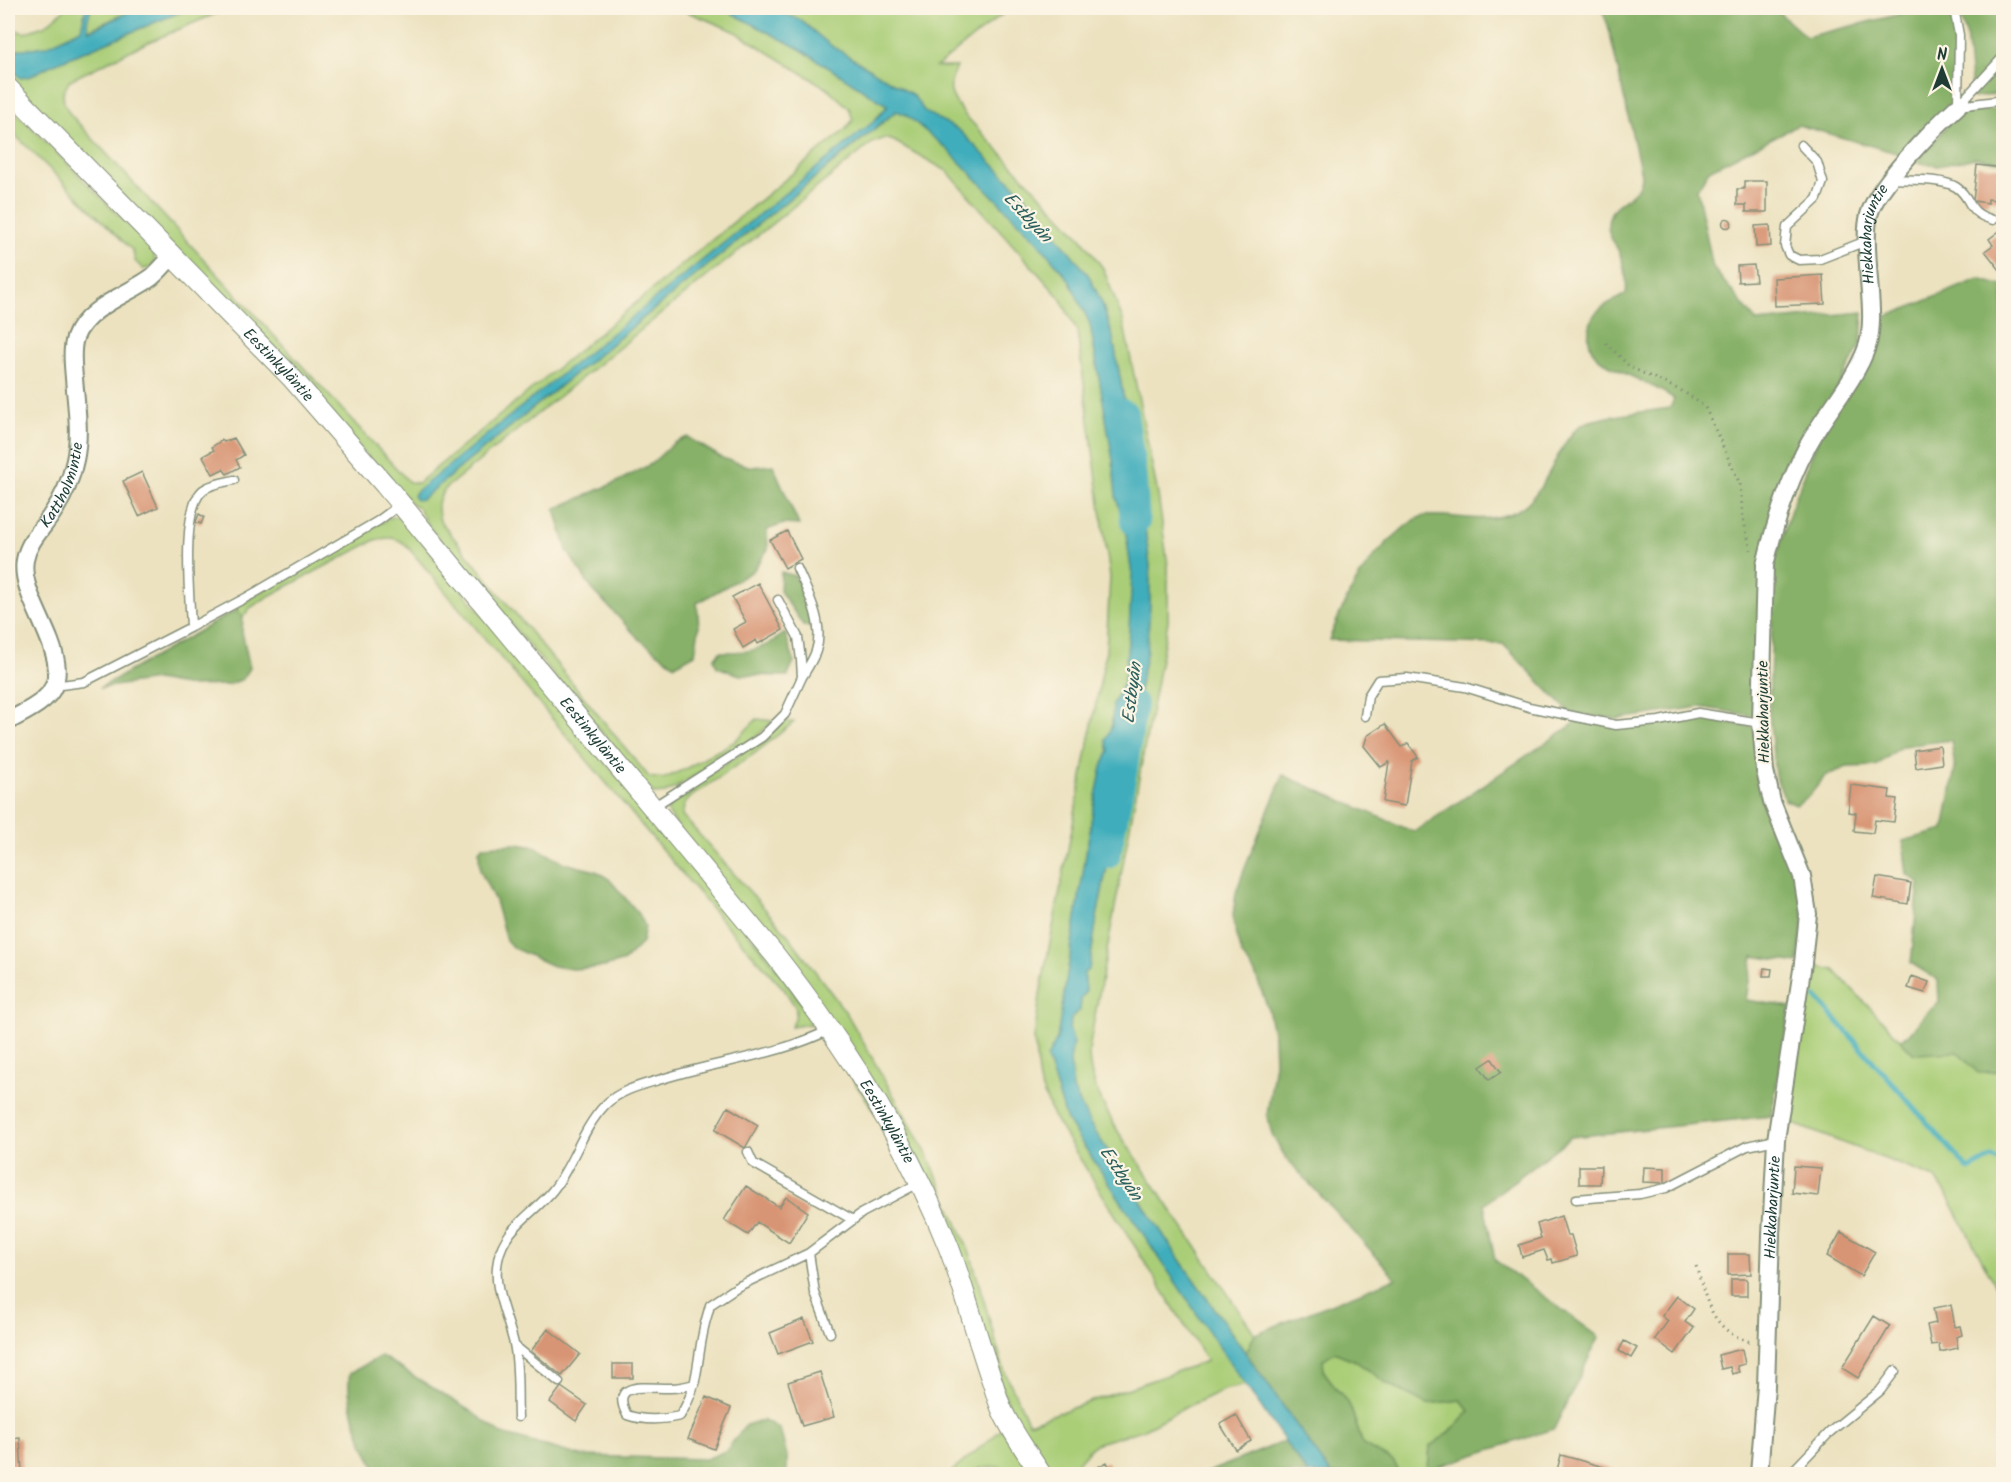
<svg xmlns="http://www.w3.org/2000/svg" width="2011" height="1482" viewBox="0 0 2011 1482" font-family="Kalam,sans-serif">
<rect width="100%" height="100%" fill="#fcf5e5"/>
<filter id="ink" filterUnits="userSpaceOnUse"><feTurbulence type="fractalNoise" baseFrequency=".0167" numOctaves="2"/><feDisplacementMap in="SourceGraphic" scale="12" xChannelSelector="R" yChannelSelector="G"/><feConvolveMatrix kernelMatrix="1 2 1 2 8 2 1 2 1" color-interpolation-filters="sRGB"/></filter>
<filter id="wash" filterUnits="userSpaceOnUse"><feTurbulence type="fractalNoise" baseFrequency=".008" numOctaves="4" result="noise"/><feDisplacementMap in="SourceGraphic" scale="24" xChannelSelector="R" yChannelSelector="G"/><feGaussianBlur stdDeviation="1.35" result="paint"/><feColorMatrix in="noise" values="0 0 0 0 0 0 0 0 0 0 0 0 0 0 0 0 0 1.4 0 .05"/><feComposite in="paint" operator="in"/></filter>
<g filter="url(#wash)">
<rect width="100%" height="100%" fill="#ece2c0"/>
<path fill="#aace78" stroke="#648656" stroke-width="1.5" d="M66,8H86L81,29L47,46L16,50L8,58V27L24,33L46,25Z
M91,8H137L88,30L87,22Z
M190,8H229L142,45L70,80L63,93L64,103L70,114L409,482L418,483L845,130L853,120L849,108L828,89L734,31L678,8H722L800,49L888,105L872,123L422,499L897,111L905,114L947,149L1036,240L1069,280L1090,324L1113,460L1116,496L1126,534L1132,575L1129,632L1124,683L1113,704L1112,725L1106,740L1109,751L1102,767L1092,816L1057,1039L1047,1058L1067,1121L1246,1385L1223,1390L1186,1407L1142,1430L1095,1444L1067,1474H1052L1035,1453L1009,1407L938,1203L667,811L672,803L683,792L769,736L783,721L794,722L755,753L692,796L685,803L682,815L788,935L847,1014L928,1156L970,1253L1004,1370L1029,1423L1207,1361L1053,1116L1039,1082L1034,1039L1041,989L1106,652L1110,577L1077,331L1060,298L947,171L894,141L885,138L872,143L447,487C437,498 436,506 440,521L649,777L663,779L687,768L734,742L757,719L773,721L754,739L675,788L665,793L654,794L429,527L418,507L412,504L86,157L8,77V67L21,78L31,76L49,66Z
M768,8H1010L936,67H956C946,90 950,96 965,115L1082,239L1103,268L1123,320L1158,495L1168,566V621L1093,1026C1092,1036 1089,1045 1089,1055C1090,1084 1105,1109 1119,1133L1255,1334L1246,1353L1182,1263L1090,1124L1073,1089L1070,1061L1073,1041L1069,1028L1072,1016L1080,1010L1081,1000L1086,991L1084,973L1089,969L1097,917L1114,831L1115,779L1122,762L1135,710L1147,650L1150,602V566L1143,514L1130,474L1126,411L1113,338L1102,303L1089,276L1025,196L959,130L925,112L913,95L830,45L799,19Z
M8,104L153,250L155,260L151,268L143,269L135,261L133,251L8,128Z
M397,516L402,518L786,979L816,1023L791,1027L795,1019L796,1008L784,989L723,922L406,545C395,536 388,537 375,540L267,597L250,608L243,617L236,610L241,604L389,518Z
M1808,964L1834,970L1914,1054L1957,1052L1997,1071L2003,1067V1299L1945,1191L1935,1178L1783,1120Z
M1334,1352L1354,1360L1388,1384L1427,1404L1461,1400L1470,1411L1450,1432L1430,1446L1428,1470L1415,1474H1400L1394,1462L1363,1445L1350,1406L1324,1372L1322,1360Z
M1002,1429L1032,1474H1014L1000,1467L981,1468L970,1474H949Z"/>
<path fill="#87b168" stroke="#53774e" stroke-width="1.5" d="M1601,8H1774L1806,37L1897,15L1909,8H1947L1955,31L1953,105L1903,155L1798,125L1709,170L1697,189L1713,268L1757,322L1863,312L1861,344L1778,500L1755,716L1700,707L1618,719L1570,713L1503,644L1329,640C1346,597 1362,562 1399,532C1406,526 1417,516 1426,516C1459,514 1484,526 1516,511C1549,495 1559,434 1585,423C1603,415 1648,412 1670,408L1674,399C1654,383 1607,370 1594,353C1589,346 1587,335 1590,326C1591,322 1592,317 1595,314C1603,304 1616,300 1626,294C1628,281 1624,264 1619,252C1615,243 1608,237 1608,226C1609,195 1641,203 1641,174L1608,25Z
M1957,8H2003V93L1973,98L1966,34Z
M2003,108V162L1975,158L1938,166L1917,162L1950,122L1963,113Z
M1979,279L2003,286V1067L1997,1071L1978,1073L1957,1052L1914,1054L1900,1039L1909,1035L1926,1013L1939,1003L1938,980L1911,963L1919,883L1907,874L1903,841L1944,830L1955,768L1951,740L1902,746L1876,766L1847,767L1825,776L1810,795L1796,805L1785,800L1775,775L1769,712L1774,564L1791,509L1818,439L1878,320Z
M687,437L722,458L752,467L773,465L799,525L783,524L767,530L768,549L753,571L697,603L699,627L695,654L675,665L639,639L592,589L567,551L555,509L619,481L651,464L674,443Z
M781,572L795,576C805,593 810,609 811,628L803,625L780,591Z
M236,610L243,617L242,632L250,668L243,679L228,685L190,686L156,680L100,688Z
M785,633L794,661L788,676L740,675L717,667L714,659L720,652C750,652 760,652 785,633Z
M1702,719L1758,728L1798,882L1804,917L1798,963L1753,956L1746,1000L1791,1007L1771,1116L1571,1137L1484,1204L1495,1260L1599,1337L1554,1429L1428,1470L1430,1446L1450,1432L1470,1411L1461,1400L1427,1404L1388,1384L1354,1360L1334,1352L1323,1360L1324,1372L1350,1406L1363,1445L1394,1462L1400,1474H1331L1246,1353L1255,1334L1396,1278L1286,1158L1272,1135L1267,1115L1275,1063L1274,1037L1268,1009L1255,973L1242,955L1236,936L1233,915L1236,893L1245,867L1283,775L1414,832L1578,721L1618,727Z
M517,844L535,847L564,863L596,871L609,879L639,914L645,926L642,943L624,961L604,967L572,969L553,966L513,948L506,940L495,901L480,870L479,851L483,846Z
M381,1356L469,1410L502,1434L581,1456L706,1459L726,1451L746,1425L764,1420L780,1429L787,1456V1474H381C364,1455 344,1398 350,1373Z
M1285,1441L1308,1474H1203Z"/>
<path fill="#3fadbc" stroke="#2f7578" stroke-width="1.5" d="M86,8H91L87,22L88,30H92L137,8H190L49,66L31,76L21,78L8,67V58L16,50L47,46L81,29Z
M722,8H768L799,19L830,45L913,95L925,112L959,130L1025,196L1089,276L1102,303L1113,338L1126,411L1130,474L1143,514L1150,566V602L1147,650L1135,710L1122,762L1115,779L1114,831L1097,917L1089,969L1084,973L1086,991L1081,1000L1080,1010L1072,1017L1069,1028L1073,1041L1070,1061L1073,1089L1090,1124L1182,1263L1331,1474H1308L1228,1360L1067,1121L1047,1058L1057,1039L1092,816L1102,767L1109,751L1106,740L1112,725L1113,704L1124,683L1129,632L1132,575L1126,534L1116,496L1113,460L1090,324L1069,280L1036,240L947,149L905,114L896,111L422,499L416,500L413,496L417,491L872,123L888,106L800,49Z"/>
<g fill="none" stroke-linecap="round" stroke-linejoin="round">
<path stroke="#3fadbc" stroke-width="5" d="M1816,997L1969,1170L1991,1158L2001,1161L2004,1163"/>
<path stroke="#3fadbc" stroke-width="30" d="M1123,414L1131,469L1135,521
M1106,854L1123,768L1132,704"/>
</g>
<g id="blocks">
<path fill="#d89575" d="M1977,165L2004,168L2003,201L1988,199V203L1973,201Z
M1744,181H1767V212H1746V205H1737V189H1744Z
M1722.5 223a4.5 4.5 0 1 1 9 0a4.5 4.5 0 1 1-9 0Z
M1770,225L1771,246L1756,247L1755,226Z
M2002,229L2004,231V275L1985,251L1993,245L1989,239Z
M1754,265L1756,281L1738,282L1737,266Z
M1823,275L1825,304L1775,306L1774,278Z
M234,438L244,455L236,460L240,467L227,474L223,469L213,474L203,456L214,450L212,447L222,440L224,442Z
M142,472L158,507L139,516L123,481Z
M199,514L204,517L201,524L196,522Z
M787,531L801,559L785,568L770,540Z
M758,583L783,630L758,644L756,640L743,648L733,629L746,622L732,597Z
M1385,724L1402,747L1408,743L1418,757L1412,761L1405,806L1383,802L1389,762L1381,767L1364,746L1367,736Z
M1940,746L1942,764L1916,768L1914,750Z
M1851,785L1890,790L1889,798L1897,799L1894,822L1875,820L1873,833L1854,831L1856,813L1848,812Z
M1877,877L1911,883L1908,904L1873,898Z
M1764,968L1772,969L1771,976H1763Z
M1912,976L1929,982L1925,993L1908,988Z
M1492,1059L1501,1072L1489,1080L1480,1067Z
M728,1107L758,1125L745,1148L715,1130Z
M1579,1166H1601L1600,1184H1579Z
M1794,1166L1821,1168L1818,1196L1792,1193Z
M1644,1167L1665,1168V1183L1643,1182Z
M746,1186L779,1207L786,1197L808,1212L789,1243L757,1222L748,1235L724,1220Z
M1561,1216L1567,1235H1571L1577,1256L1553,1263L1552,1259L1548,1260L1544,1250L1522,1257L1519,1245L1541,1238L1537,1224Z
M1841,1232L1875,1252L1861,1276L1827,1256Z
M1728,1254H1750L1751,1274L1728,1275Z
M1731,1279H1747V1296H1731Z
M1677,1296L1694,1309L1685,1322L1694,1328L1675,1354L1655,1339L1668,1321L1662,1316Z
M1951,1305L1955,1327L1960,1326L1962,1335L1956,1337L1958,1348L1940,1352L1939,1344L1931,1345L1927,1325L1936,1323L1933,1308Z
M1874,1316L1890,1326L1858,1378L1842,1368Z
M804,1319L813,1341L778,1354L770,1333Z
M548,1329L580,1354L562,1376L531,1351Z
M1624,1341L1637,1348L1631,1358L1619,1351Z
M1742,1349L1745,1364L1737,1366L1739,1372L1732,1374L1730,1367L1721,1369L1718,1355Z
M613,1364H633V1378H613Z
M820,1372L834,1417L802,1426L788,1382Z
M561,1387L587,1405L576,1421L550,1402Z
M706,1397L731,1408L714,1449L688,1439Z
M1236,1415L1251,1441L1236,1450L1220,1424Z
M20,1438L22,1474H8V1439Z
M1561,1455L1618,1471L1617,1474H1556Z
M1107,1462L1113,1474H1088L1087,1473Z"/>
</g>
</g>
<g filter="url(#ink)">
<use href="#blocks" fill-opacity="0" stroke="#86907a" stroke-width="1.5"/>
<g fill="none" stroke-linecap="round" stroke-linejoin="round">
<defs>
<path id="service" d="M1954,8L1959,35L1958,106
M1958,106L2004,56
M1958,106L2004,100
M1801,145L1817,162L1823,182L1817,199L1787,227L1785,246L1789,255L1799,260L1820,259L1866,241
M1891,179C1908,180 1942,178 1956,187C1974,199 1964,212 1993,220
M234,480C225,482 210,484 203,490C180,510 190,598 191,627L251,595L378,521L401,504
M797,568C808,593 825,624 816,651C813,660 807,669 802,677
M53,686L84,682L191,627
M1365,716L1368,696L1378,680L1407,678L1465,687L1529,707L1616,725L1659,721L1698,713L1761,723
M653,807L762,737L785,714L802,677L801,660L798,637L778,600
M748,1152L753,1163L853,1220
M1576,1199L1640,1194L1666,1188L1747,1146L1776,1140
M830,1333L815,1293L809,1253L862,1213L919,1183
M515,1346L559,1382
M695,1384C687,1386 679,1388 671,1388C650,1389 608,1379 627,1415C644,1421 662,1420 680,1416C699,1385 696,1367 703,1333C704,1324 708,1314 710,1305L737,1287L809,1253
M518,1417C517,1394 519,1367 514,1344C508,1317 492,1289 498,1260C504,1227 534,1214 553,1190C574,1164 581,1130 605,1105C620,1090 642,1085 662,1079C717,1061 779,1056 831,1029
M1790,1474L1830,1432L1880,1391L1895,1371"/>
<g id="minor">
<path id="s1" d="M8,721C19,715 33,709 43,700C85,665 17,603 25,560C28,543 40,531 50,517C62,500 71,481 75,460C81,433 76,405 74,378C73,365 71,350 75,338C86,307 128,295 152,277C159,271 165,264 171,257"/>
<path id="s2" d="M1759,1474L1766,1386L1771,1235L1776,1140L1803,963L1808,914L1802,876L1772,802L1765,771L1761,723L1765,565C1775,522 1792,470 1815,433C1832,405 1856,378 1867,347C1875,322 1869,291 1868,265C1867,249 1865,231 1869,215C1877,185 1934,128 1958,106"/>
</g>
<g id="tertiary">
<path id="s3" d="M8,88L291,377L385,485L775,955C843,1042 908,1144 949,1248C965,1290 976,1335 991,1378C995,1389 998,1402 1003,1412C1014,1435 1028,1454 1041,1474"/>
</g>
</defs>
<use href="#service" stroke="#86907a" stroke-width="11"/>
<use href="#minor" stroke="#86907a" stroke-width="20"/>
<use href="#tertiary" stroke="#86907a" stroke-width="22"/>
<path stroke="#86907a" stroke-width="3" stroke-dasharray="1.5 4.5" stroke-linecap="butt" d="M1606,343L1630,367L1684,392L1705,407L1740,484L1743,518L1751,550
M1696,1266C1707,1301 1711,1331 1751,1342"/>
<use href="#service" stroke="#fff" stroke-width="8"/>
<use href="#minor" stroke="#fff" stroke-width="16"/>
<use href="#tertiary" stroke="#fff" stroke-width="20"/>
</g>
</g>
<g text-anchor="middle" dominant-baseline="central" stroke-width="4.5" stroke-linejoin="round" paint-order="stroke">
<g font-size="16" fill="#1f3d34" stroke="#fcf5e5">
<text stroke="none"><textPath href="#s2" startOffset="1276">Hiekkaharjuntie</textPath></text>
<text stroke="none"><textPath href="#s3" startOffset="387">Eestinkyläntie</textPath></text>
<text stroke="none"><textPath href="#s1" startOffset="276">Kattholmintie</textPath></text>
<text transform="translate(1764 712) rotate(-91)">Hiekkaharjuntie</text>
<text stroke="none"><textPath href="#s3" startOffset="873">Eestinkyläntie</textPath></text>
<text stroke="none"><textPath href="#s3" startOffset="1359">Eestinkyläntie</textPath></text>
<text stroke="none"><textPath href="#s2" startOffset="267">Hiekkaharjuntie</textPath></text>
</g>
<g font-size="18" font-style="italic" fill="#295f5d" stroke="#fcf5e5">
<text transform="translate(1027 218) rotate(47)">Estbyån</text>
<text transform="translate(1133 693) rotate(-83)">Estbyån</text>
<text transform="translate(1120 1174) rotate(56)">Estbyån</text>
</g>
</g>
<rect width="2011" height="1482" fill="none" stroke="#fcf5e5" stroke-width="30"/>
<g transform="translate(1942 69)" stroke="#fcf5e5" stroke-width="4.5" paint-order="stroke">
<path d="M0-4.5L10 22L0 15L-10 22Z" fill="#1f3d34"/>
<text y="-9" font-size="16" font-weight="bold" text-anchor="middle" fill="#1f3d34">N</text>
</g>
</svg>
